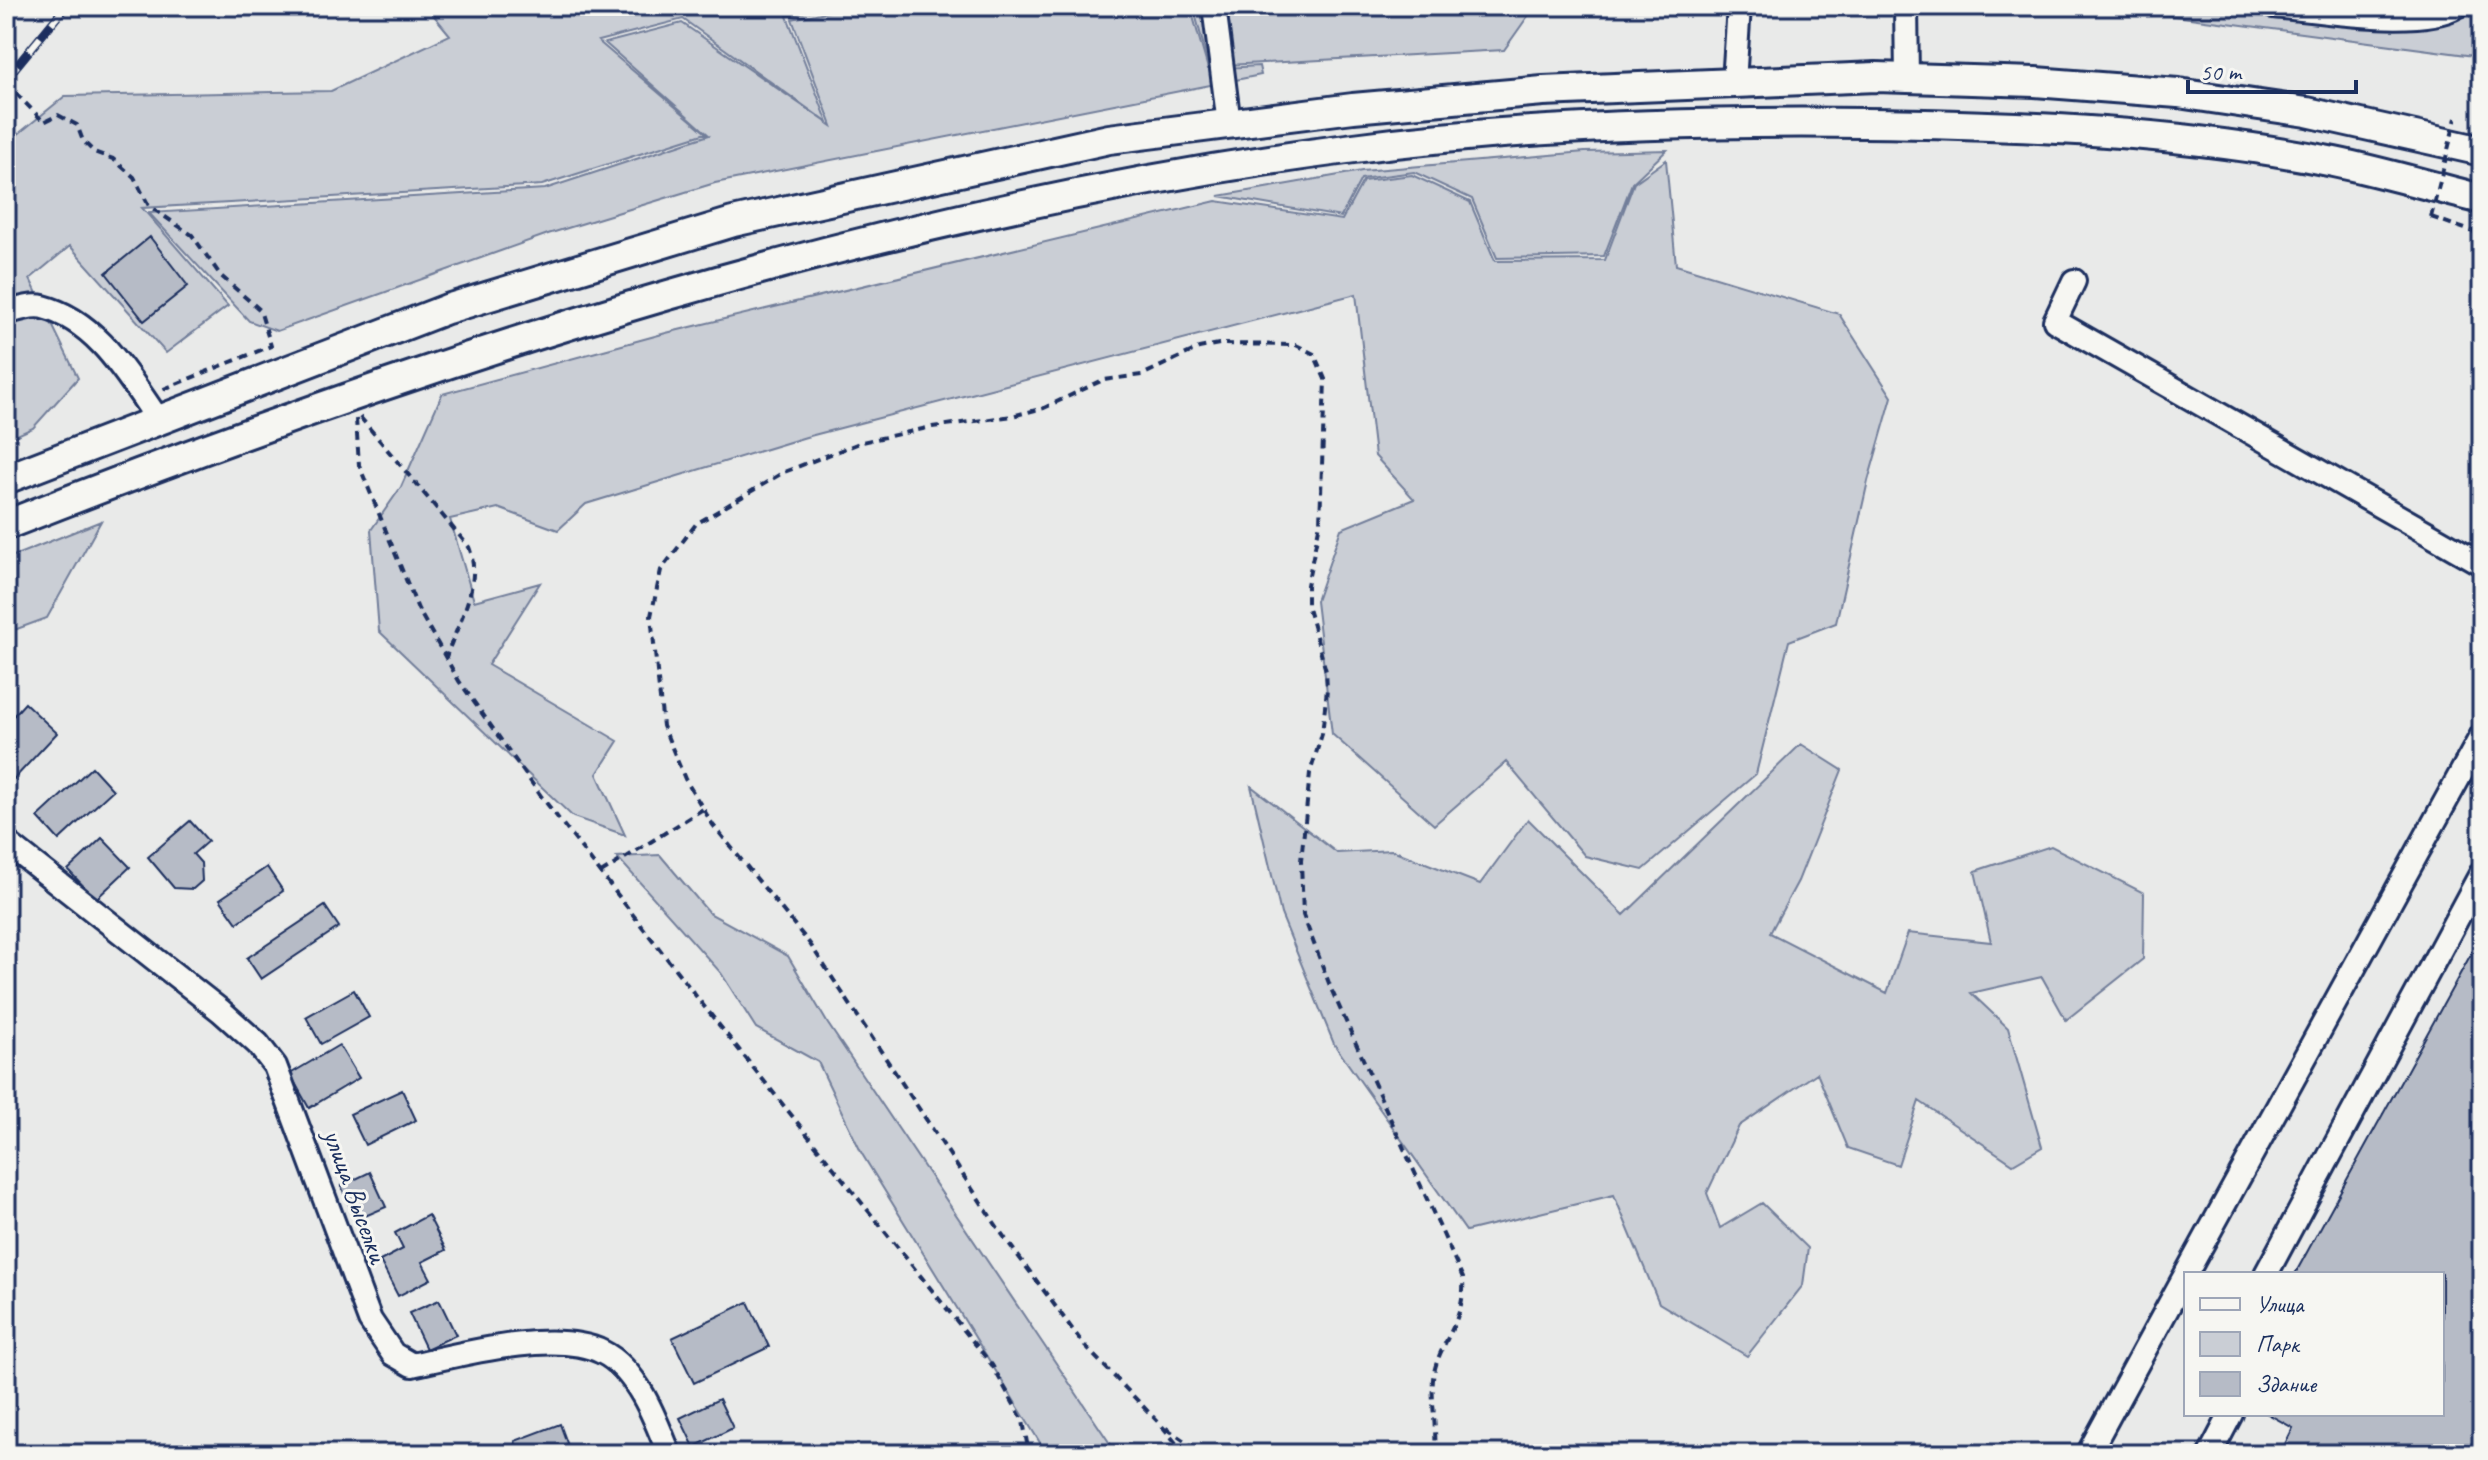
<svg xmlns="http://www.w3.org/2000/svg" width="2488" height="1460" viewBox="0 0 2488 1460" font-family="Caveat,sans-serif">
<rect width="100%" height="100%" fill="#e9eae9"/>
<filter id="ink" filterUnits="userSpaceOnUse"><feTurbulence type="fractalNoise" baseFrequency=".0125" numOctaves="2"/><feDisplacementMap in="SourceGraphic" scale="16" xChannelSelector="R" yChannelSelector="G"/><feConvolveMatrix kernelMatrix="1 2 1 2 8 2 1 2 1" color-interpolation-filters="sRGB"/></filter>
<g filter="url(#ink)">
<path fill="#caced5" stroke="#727e9a" stroke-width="2" d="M426,6H832L787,16L828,123L683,19L598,41L706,133L542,185L142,208L228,306L166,353L70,246L30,279L78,378L33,428L6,440V144L65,96L331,91L450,35Z
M854,6H1190L1208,69L1259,66L1261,75L715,183L548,234L277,331L249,321L149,213L545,189L709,135L605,43L682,23L832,126L792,19Z
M1193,6H1535L1504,50L1209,66Z
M2099,6H2482V57Z
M1667,150L1632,183L1604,256L1497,258L1472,199L1414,172L1361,179L1341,217L1219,196L1362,171L1585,152Z
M1666,160L1676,265L1839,314L1892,397L1868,481L1836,623L1789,641L1756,774L1643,870L1585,856L1506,762L1434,825L1332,734L1316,601L1341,529L1414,499L1375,456L1356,294L806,437L586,504L558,530L498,508L450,519L474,601L540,583L488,665L618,741L597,774L625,835L573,817L379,631L371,530L401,487L442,394L666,333L1216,201L1342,220L1363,181L1412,175L1470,202L1495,261L1605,260L1634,183Z
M101,521L47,618L6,633V559Z
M1801,744L1842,770L1798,881L1770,933L1887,993L1908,933L1991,942L1975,871L2051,846L2144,893L2143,959L2066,1020L2042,977L1971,993L2008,1028L2042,1147L2013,1164L1919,1101L1898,1165L1848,1148L1817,1073L1739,1126L1707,1193L1720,1228L1762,1203L1808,1248L1803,1285L1747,1356L1659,1303L1614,1195L1466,1231L1334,1044L1281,914L1251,786L1337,853L1392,850L1480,884L1528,819L1624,915Z
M660,855L709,913L788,956L828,1024L1117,1454H1047L862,1154L818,1062L756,1028L721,973L617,857Z"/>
<path fill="#b6bbc6" stroke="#1b2f5e" stroke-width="2" d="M150,237L188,286L144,321L106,273Z
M25,703L57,733L14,779L6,771V724Z
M92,767L113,790L59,840L38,817Z
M190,821L208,841L193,854L201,863L202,881L193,889L174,888L148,857Z
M102,838L130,867L96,899L68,870Z
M267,867L283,891L237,923L220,899Z
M325,906L339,927L261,979L247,958Z
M2482,934V1454H2280L2293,1428L2268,1414H2442V1274H2295Z
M354,990L369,1017L321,1044L306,1017Z
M339,1045L359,1078L309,1108L290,1074Z
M402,1090L416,1120L365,1145L350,1114Z
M370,1172L386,1207L356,1220L341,1186Z
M428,1215L446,1250L422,1262L431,1279L398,1296L380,1261L403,1249L395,1233Z
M439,1300L456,1335L426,1349L409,1313Z
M748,1302L769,1347L694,1383L672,1338Z
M719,1399L733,1428L694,1447L680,1418Z
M560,1424L571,1454H519L515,1441Z"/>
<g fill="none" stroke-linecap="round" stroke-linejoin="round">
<defs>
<path id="minor" d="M1906,6L1907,77
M2273,6C2317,10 2420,28 2457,6
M1215,14L1229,124
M1734,82L1739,6
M2074,281L2055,321L2482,564
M6,313C16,310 32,304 43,307C97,321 127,375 157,418
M6,842L221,1011L258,1044L275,1066L370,1320L393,1354L412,1365C462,1354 555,1329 602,1352C637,1369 656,1420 669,1454
M2186,1274L2482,735
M2266,1274L2482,872
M2088,1454L2186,1274
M2210,1454L2231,1414"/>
<path id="major" d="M6,479L447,309L733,222L1109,139L1353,108L1543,91L1876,77L2035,82L2178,93L2307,112L2482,151
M6,525C440,354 890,208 1354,148C1522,126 1695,121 1864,123C2020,125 2180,131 2334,162C2383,172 2433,187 2482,199"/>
</defs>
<use href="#minor" stroke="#1b2f5e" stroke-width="28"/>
<use href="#major" stroke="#1b2f5e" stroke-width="34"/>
<path stroke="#1b2f5e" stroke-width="4" stroke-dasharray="8 6" stroke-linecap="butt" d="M6,83L44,122L58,115L77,125L83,141L94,152L113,159L134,177L149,206L192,235L221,276L260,310L271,346L161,390
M2431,217L2482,235
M360,417L469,547C483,583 458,623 446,657
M356,419L359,465L418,609L459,681L541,796L703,1005L992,1365L1023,1421L1029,1454
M601,873L703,809
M1166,1428L1203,1454
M1185,1454L1162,1426L1084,1345L1002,1234L810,944L713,825L685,779L663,726L651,616L661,570L696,524L784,472L862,442L932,427L1012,416L1044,408L1103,380L1142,375L1199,348L1219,344L1296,345L1314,354L1325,379L1320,523L1307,585V605L1326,671L1327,689L1322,734L1310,773L1301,861L1303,915L1332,991L1463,1278C1466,1324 1437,1343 1433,1379C1431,1403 1437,1430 1435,1454
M1975,1454L2069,1447"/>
<use href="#minor" stroke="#f6f6f2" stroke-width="22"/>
<use href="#major" stroke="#f6f6f2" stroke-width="28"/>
<defs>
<path id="rail" d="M6,79L66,6"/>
</defs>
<use href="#rail" stroke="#1b2f5e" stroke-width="9"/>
<use href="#rail" stroke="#f6f6f2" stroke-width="6" stroke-dasharray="18" stroke-linecap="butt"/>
<path stroke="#1b2f5e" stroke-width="4" stroke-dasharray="8 6" stroke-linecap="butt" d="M2431,217L2456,118"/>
</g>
</g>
<g text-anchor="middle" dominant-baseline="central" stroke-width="6" stroke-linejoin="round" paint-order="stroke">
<g font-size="28" fill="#1b2f5e" stroke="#f6f6f2">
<text transform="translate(356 1196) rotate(70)">улица Выселки</text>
</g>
</g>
<rect width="2488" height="1460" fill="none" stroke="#f6f6f2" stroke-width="32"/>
<rect x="16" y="16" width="2456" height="1428" fill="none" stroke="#1b2f5e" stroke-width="3" filter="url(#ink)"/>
<rect x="2184" y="1272" width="260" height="144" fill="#f6f6f2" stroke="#9ea6b7" stroke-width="2"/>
<rect x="2200" y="1298" width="40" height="12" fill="#f6f6f2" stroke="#9ea6b7" stroke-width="2"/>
<text x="2256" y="1312" font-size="24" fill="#1b2f5e">Улица</text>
<rect x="2200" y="1332" width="40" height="24" fill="#caced5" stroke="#9ea6b7" stroke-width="2"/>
<text x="2256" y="1352" font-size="24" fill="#1b2f5e">Парк</text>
<rect x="2200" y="1372" width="40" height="24" fill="#b6bbc6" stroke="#9ea6b7" stroke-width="2"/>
<text x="2256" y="1392" font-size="24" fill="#1b2f5e">Здание</text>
<path d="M2188 80v12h168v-12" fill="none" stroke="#1b2f5e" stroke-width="4"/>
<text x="2200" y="80" font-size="24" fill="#1b2f5e" stroke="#f6f6f2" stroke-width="6" paint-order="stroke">50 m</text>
</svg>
